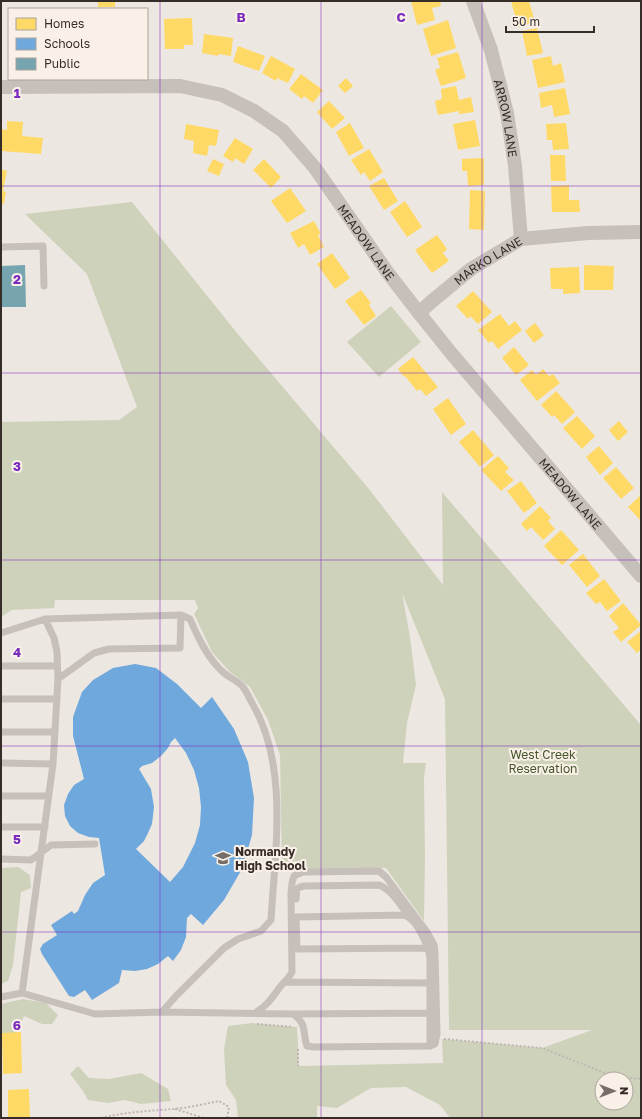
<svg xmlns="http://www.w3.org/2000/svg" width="642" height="1119" viewBox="0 0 642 1119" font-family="'Golos Text',sans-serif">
<rect width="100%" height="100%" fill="#ede7e1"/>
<path fill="#ced2bb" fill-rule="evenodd" d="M132,202L237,333L369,489L443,585L442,492L641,725V1118H450L440,1105L406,1087L371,1088L337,1108L317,1106V1118H238L236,1100L226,1085L224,1049L228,1026L252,1023L297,1027L299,1066L443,1063L442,1039L542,1048L592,1030H449L445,699L402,593L410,637L416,685L407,723L403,763H426L424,777L425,856L424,921L386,868L287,869L282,867L280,755L268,720L250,687L229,671L212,652L194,614L198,608L195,600H55L54,608L12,610L1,617V422L119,420L137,407L87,274L25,214ZM602,1079H626V1103H602Z
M391,306L421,342L379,377L347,342Z
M18,867L30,875L31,888L21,892L13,965L8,981L1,984V868Z
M23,999L46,1003L58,1015L52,1024H42L24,1016L13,1042L1,1045V1004Z
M78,1066L89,1078L109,1079L141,1073L168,1089L171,1101L141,1104L125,1100L108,1103L88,1100L83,1091L70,1074Z"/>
<path fill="#ffd966" d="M98,1H115V7H98Z
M411,1H440L441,6L432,8L435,20L417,25Z
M511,1H529L535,22L518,27Z
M192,18L193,45H184V49H165L164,19Z
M448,20L456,48L431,56L423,29Z
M537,28L543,53L527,56L522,31Z
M204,34L233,38L231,56L218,54V56L202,53Z
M238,46L265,56L259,71L233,62Z
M458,52L466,78L441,86L435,70L440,68L437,58Z
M271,56L295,69L288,83L277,78L276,81L262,73Z
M551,56L553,66L561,63L565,82L538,88L532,60Z
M301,74L323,90L313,103L304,96L302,99L289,89Z
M346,78L353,86L345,93L338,86Z
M456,86L459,100L471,97L474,112L459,114V111L438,115L435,101L442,99L441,89Z
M565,88L570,114L554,117L552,105L541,108L539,93Z
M329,101L345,118L332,129L317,112Z
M475,120L480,146L458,150L453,124Z
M7,121L23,122L22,136L43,138L41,154L1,151V129L7,130Z
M350,123L364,148L349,156L336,132Z
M566,123L569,149L553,150L552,140H547L546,124Z
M186,124L219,130L216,146L209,145L207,156L193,153L194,141L184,139Z
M235,138L253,149L244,164L235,158L233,162L223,156Z
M369,149L383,172L370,181L364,172L361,175L351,160Z
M550,155H565L566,181H551Z
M484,158V185L468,186L467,171H462V159Z
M213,159L224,164L219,176L207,171Z
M264,159L281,177L271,188L253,170Z
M1,169L7,171L3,191L6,192L4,204L1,203Z
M384,178L398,201L384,210L369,186Z
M569,185V200H579L580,212H552L551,186Z
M290,188L306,211L287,223L271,201Z
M470,190L485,191L484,230L469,229Z
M405,201L422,227L407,237L390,212Z
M314,221L321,234L318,235L324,247L310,255L304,244L298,248L290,233Z
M437,235L447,249L443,253L449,261L432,273L415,250Z
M332,253L350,278L335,289L317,264Z
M584,265L614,266L613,290H584Z
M579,267L580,293L563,294V289H551L550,268Z
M361,290L371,303L369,305L376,316L364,325L345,301Z
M473,291L492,312L478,324L470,316L468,319L456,306Z
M500,314L509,326L515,321L522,330L498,349L492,341L489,343L478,330Z
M535,323L544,335L534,343L525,331Z
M514,347L529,365L516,375L502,358Z
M413,357L438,387L426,396L420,389L417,391L405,376L404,377L398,369Z
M543,369L549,376L553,374L560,383L537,401L520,380L532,370L536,375Z
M556,391L575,412L562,424L554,415L552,417L541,405Z
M448,398L466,424L451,435L433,409Z
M577,416L595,436L582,449L563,428Z
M619,421L628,432L618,441L609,430Z
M473,430L494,455L480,467L459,442Z
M599,446L613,463L600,475L586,457Z
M498,456L509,468L505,472L514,480L501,491L481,470Z
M616,467L634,488L621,499L603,478Z
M521,481L537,503L524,513L507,491Z
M641,495V521L628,507Z
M540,506L551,518L548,521L555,529L543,540L531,527L527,531L521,524Z
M561,530L579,550L562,565L544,546Z
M583,554L600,576L587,587L569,565Z
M604,579L621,601L607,611L600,602L596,604L586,593Z
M623,603L641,625L621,642L613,632L619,628L609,616Z
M641,631V651L640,650L637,653L627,642Z
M21,1032L22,1073L3,1074L2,1033Z
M29,1089L30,1118H8V1090Z"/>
<path fill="#6fa8dc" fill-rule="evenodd" d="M135,664L156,668L177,684L201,708L212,697L234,729L248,762L254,798L252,835L242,869L224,900L203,925L191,914L187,918L186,937L181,950L173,961L168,956L158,964L147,969L135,971L122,970L119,983L92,1000L85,990L74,997L69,996L42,954L40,949L43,944L57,935L51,925L72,911L74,914L78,911L85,895L93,883L105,875L99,838L89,837L78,833L70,826L65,816L64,805L68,794L74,785L84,779L73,736V717L82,692L93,680L113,668ZM175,738L186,753L194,770L199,788L201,807L200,825L195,843L183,867L170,882L136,849L144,841L148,833L152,824L154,807L151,789L139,769L142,766L152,763L161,756L168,748L171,742Z"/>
<path fill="#76a5af" d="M25,265L26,307H1V266Z"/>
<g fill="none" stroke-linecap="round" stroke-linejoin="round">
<path stroke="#bfb8b2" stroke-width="2" stroke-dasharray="2 2" stroke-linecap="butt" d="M257,1024L293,1027
M444,1039L542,1048L610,1075L618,1077L641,1079
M298,1049V1066
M175,1109L204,1118
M101,1118C125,1112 149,1111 173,1109C188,1108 204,1104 219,1101L229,1107L227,1118"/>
<path stroke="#c6bfba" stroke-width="7" d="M1,247L43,246L44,286
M1,633L45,619L181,615L190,619C198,638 208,659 224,673C230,678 238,681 243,687C247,692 249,698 252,703C289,765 275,851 271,920L261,931L238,939L224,948L176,996L162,1012
M1,666H57
M58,679L94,653L109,649L180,648L181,615
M1,699H57
M1,732H55
M1,763L53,764
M1,796H49
M1,827H45
M1,859L31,860L51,845L95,844
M296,899L297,889L300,887L304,886L379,885C392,890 401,906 409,917
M428,948L297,949L296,917L404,915C417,919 428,945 430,958V1013
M285,982L430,983
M22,993L53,764L58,679L57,652L54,638L45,619
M1,997L22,993L95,1014L162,1012L293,1014L430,1013V1046
M255,1013C268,1005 271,999 280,987C284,982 289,978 292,972L291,893L292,883L294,876L303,872L379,871L386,877L427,932L434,945L435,953L437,1034L435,1044L430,1046L313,1047L307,1046C302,1032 308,1025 293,1014"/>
<g stroke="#c6bfba" stroke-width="14">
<path id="s1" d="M473,1L491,50L507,113L515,166L521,239"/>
<path id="s2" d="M1,87L180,86L222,95L254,111L283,131L315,168L388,273L419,313L451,353L641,576"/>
<path id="s3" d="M419,313L431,302L471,269L521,239L588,233L641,232"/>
</g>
</g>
<path fill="none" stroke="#7b2cbf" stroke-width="1" stroke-opacity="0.55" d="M160,1V1118M321,1V1118M482,1V1118M1,186H641M1,373H641M1,560H641M1,746H641M1,932H641"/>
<defs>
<symbol id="school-bare" viewBox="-9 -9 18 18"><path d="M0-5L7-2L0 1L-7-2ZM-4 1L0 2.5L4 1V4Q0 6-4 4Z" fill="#776e69" stroke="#f9f1e8" stroke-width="2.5" paint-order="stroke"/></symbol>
</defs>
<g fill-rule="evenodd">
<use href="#school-bare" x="212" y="847" width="22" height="22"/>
</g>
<g text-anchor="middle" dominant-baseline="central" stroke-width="4" stroke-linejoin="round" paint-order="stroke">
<g font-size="12" fill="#372d28" stroke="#f9f1e8">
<text stroke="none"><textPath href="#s1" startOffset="122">ARROW LANE</textPath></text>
<text stroke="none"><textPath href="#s2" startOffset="432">MEADOW LANE</textPath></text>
<text stroke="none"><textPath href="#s3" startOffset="87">MARKO LANE</textPath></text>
<text stroke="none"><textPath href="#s2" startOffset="756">MEADOW LANE</textPath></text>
</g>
<g font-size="12" fill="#46552c" stroke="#f9f1e8">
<text x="543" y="754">West Creek<tspan x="543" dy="14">Reservation</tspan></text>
</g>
<g font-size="12" font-weight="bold" fill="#372d28" stroke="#f9f1e8" text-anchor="start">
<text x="235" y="851">Normandy<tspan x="235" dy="14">High School</tspan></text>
</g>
</g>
<g font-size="13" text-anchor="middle" font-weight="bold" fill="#7b2cbf" stroke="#f9f1e8" stroke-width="4" stroke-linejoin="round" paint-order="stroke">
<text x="241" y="22">B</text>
<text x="401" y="22">C</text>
<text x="17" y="98">1</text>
<text x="17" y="284">2</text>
<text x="17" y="471">3</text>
<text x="17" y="657">4</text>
<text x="17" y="844">5</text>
<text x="17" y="1030">6</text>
</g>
<rect width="642" height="1119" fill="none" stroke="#372d28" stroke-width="4"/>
<rect x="8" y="8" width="140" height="72" fill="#f9f1e8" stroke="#aba39b"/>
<rect x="16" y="18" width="20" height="12" fill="#ffd966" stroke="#aba39b"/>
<text x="44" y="28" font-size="12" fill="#372d28">Homes</text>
<rect x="16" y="38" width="20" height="12" fill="#6fa8dc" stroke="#aba39b"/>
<text x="44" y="48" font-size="12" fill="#372d28">Schools</text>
<rect x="16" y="58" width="20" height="12" fill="#76a5af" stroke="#aba39b"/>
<text x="44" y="68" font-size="12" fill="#372d28">Public</text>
<g transform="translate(614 1091) rotate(90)"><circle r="19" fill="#f9f1e8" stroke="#aba39b"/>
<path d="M0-3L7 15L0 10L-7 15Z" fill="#776e69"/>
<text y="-6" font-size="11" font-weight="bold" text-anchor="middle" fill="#372d28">N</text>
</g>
<path d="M506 26v6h88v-6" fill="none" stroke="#372d28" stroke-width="2"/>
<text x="512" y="26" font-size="12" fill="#372d28" stroke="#f9f1e8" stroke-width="3" paint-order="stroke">50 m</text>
</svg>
